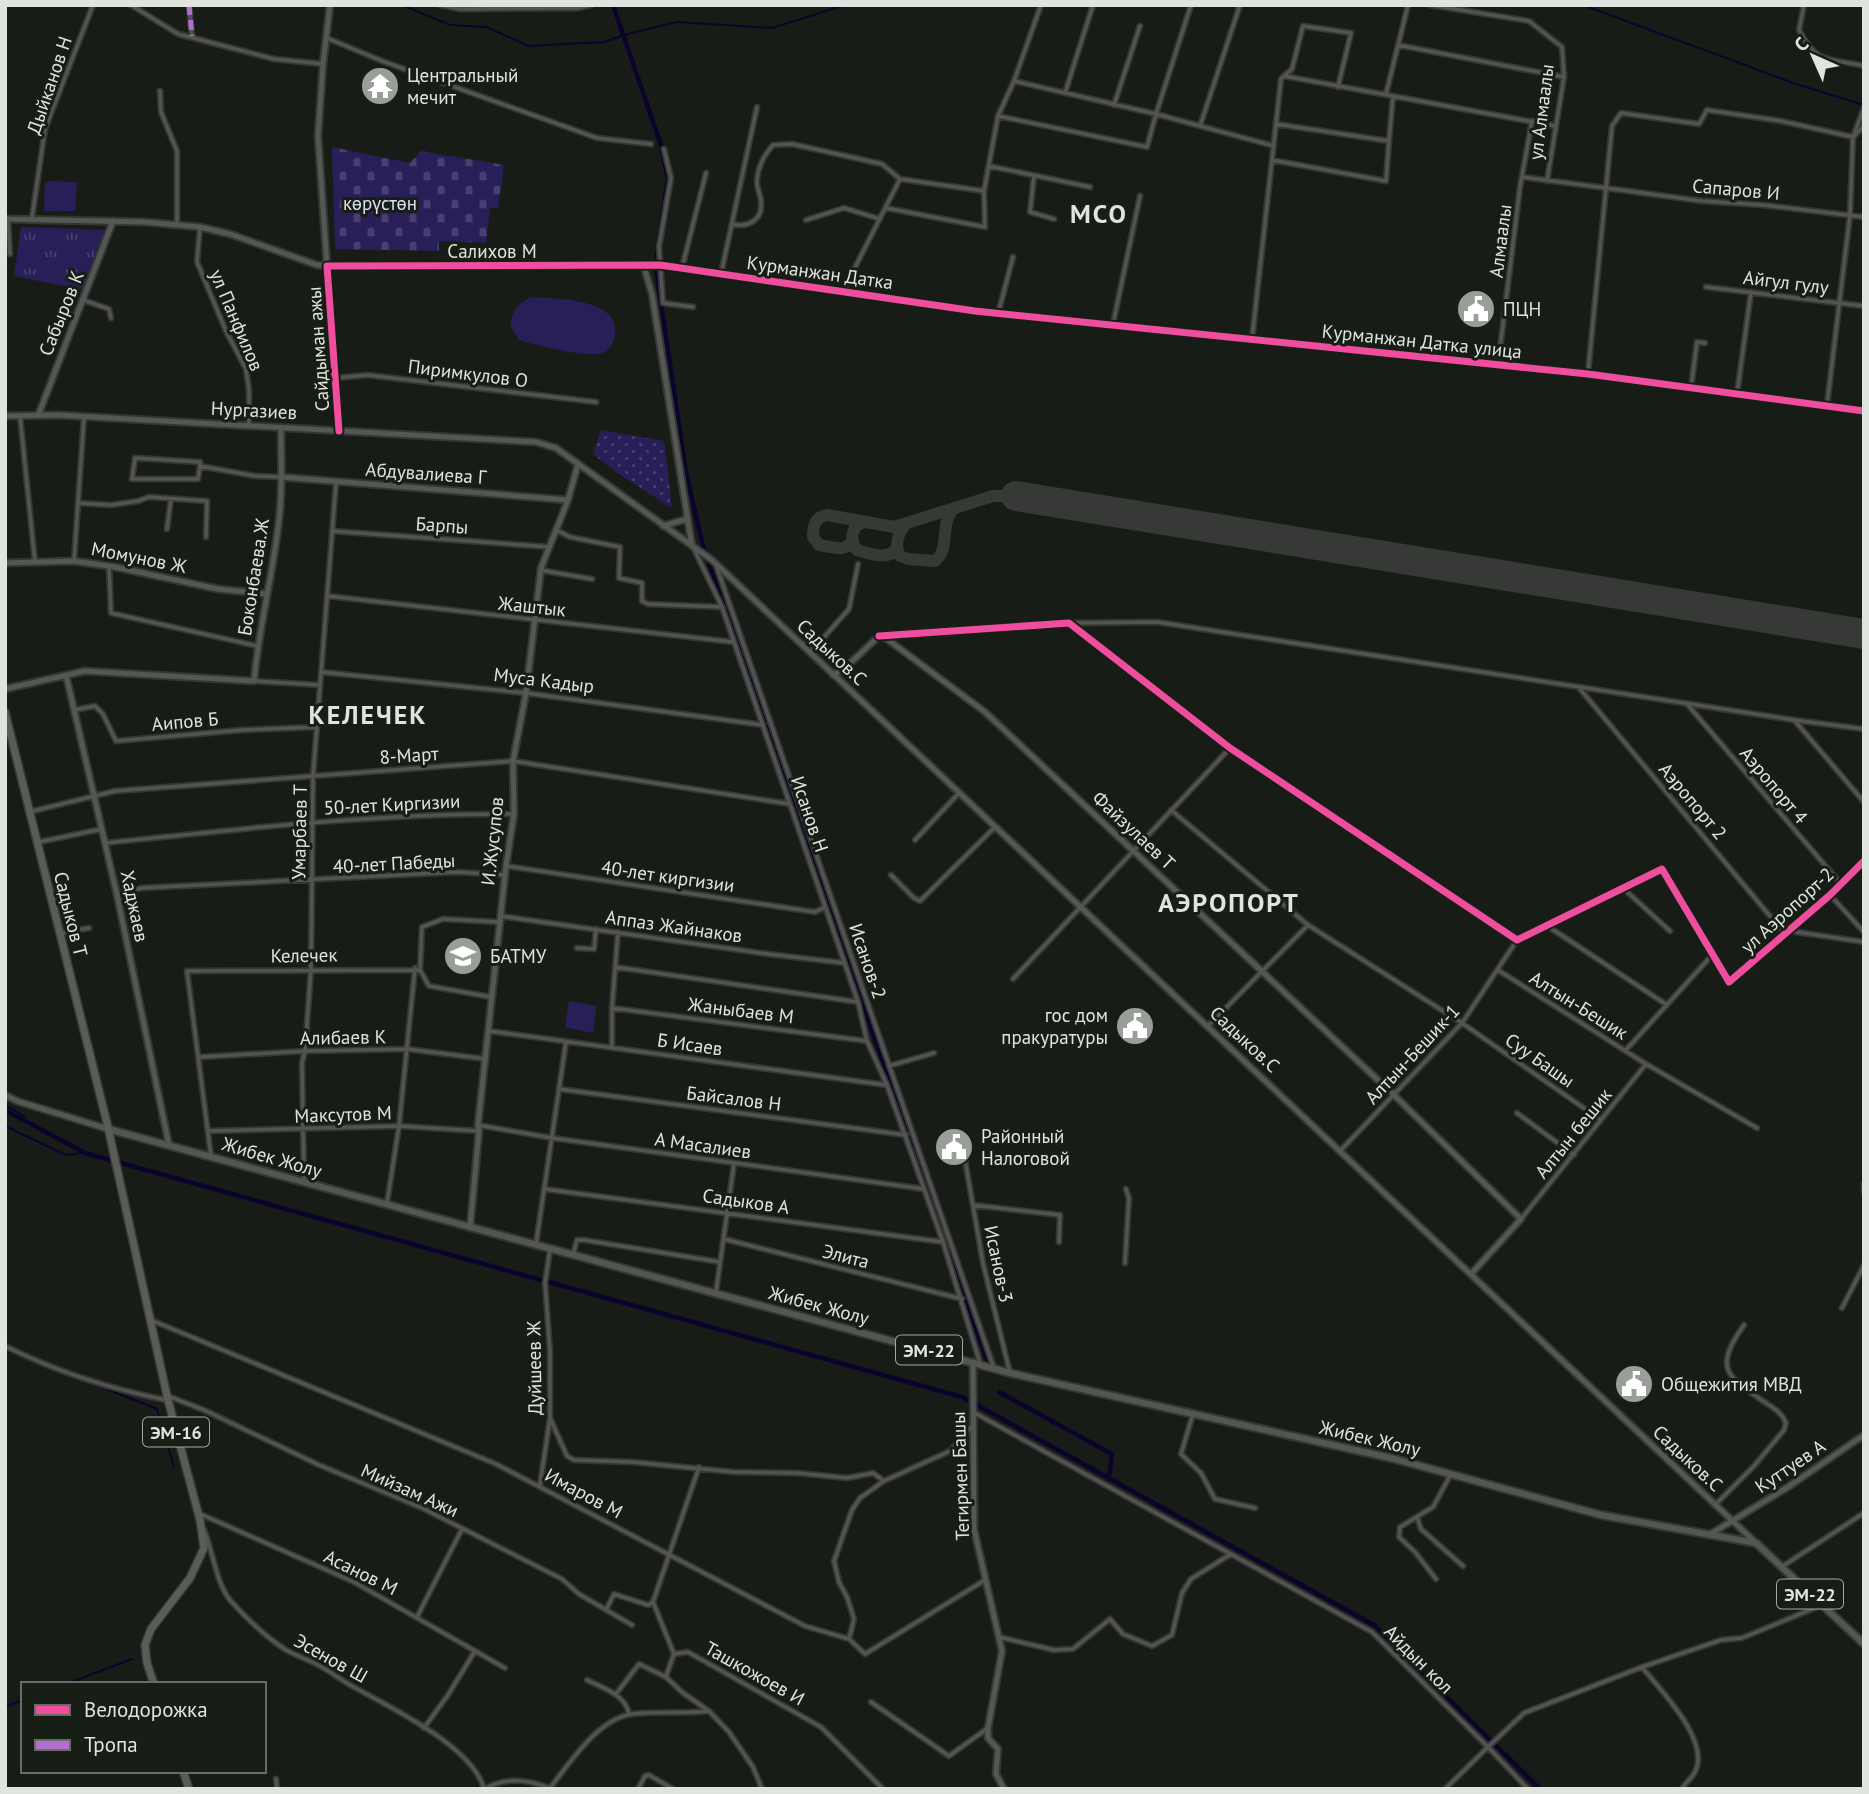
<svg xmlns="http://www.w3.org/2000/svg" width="1869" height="1794" viewBox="0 0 1869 1794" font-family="'PT Sans',sans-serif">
<defs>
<pattern id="cemetery-stones" width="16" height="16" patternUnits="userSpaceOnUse" patternTransform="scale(1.75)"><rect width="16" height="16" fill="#291f58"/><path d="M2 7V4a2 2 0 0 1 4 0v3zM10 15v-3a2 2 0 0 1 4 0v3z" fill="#483f70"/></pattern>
<pattern id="park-tufts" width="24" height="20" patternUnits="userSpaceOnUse" patternTransform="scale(1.75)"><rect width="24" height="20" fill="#291f58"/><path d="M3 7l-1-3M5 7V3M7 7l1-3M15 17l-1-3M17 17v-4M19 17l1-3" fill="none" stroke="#483f70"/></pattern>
<pattern id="garden-dots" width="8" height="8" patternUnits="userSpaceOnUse" patternTransform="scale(1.75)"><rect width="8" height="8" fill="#291f58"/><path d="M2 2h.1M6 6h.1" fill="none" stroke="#483f70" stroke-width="1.8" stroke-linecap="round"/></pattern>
</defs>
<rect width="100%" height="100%" fill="#181c17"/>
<path fill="#291f58" d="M48,181L77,182L75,211H44L45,183Z
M531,297C557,299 626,298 614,339C612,346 607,353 599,354C583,357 536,345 519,340L510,325C513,310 517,304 531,297Z
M569,1001L596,1006L593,1033L565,1027Z"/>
<path fill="url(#cemetery-stones)" d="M332,147L410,163L421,151L504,165L498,208H490L486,243L439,241V251L335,249Z"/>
<path fill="url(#park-tufts)" d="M21,227L108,230L85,290L14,276Z"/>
<path fill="url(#garden-dots)" d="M601,430L664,441L672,508L619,474L593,454Z"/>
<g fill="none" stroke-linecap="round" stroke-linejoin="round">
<path stroke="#0c032c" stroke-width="2" d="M402,5L450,25L486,27L529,46L604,42L631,33L677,22L772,28L845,5
M1583,5L1796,84L1864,105
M5,1105L24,1116L22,1119
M5,1126L66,1155L85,1153
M5,1350L56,1370
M84,1380L157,1409L174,1467
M66,1684L132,1659
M5,1705L8,1706L23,1700"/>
<path stroke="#0c032c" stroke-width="4.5" d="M613,5L661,145L668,179L657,251V276L686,473L703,546L987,1360
M5,1110L85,1153L541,1280
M549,1282L962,1397L969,1401
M999,1392L1112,1454L1109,1478
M977,1405L1374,1625L1540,1789"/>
<path stroke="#363935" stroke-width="12" d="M865,522C851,525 849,540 857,550C870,554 889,561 897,548
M906,524C898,532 894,546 900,556L908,559L935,561C951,549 939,522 954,509
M852,541C845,553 832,547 819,545L813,537C813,526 815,517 827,515L894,527L993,496H1016"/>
<path stroke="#363935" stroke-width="30" d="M1016,496L1864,634"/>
<defs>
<path id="street" d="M131,5L178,34L274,59L323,64
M189,5L192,36
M440,5L460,9L578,8L591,5
M1430,5L1529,21L1562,47L1564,77L1547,181
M1804,5L1799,30C1817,65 1829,58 1864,66
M327,38L382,61L597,138L651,144
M1398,45L1564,77
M1014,81L1156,114L1274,146
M1338,87L1351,33L1303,26L1292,69L1284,76L1555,126
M160,91L161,112L177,151V223
M1065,93L1093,5
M1386,94L1408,5
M1114,105L1140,26
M998,116L1147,147L1156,114L1191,5
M1276,124L1389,141L1393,96
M1200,126L1240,5
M1854,136L1864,126
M664,149L671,178L659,247L663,303L693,307
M1272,160L1386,181L1389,141
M989,166L1090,187
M1034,176L1030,212L1054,219
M1522,177L1606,188L1612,126L1621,113L1699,124L1707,110L1781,121L1853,137
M900,179L984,191
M886,208L985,227L984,191L998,116L1014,81L1041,5
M32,218L45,129L93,5
M8,219L10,254
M806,220L844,208L880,219
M732,224C748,228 763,220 761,202C761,195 756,188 757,180C758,168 764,155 773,145L792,144L882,164L900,179
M200,227L197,262L226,331L246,369L249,390V426
M327,266L339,431
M682,268L706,173
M721,274L757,107
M1706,287L1864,306
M843,291L900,179
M83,300L109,309L111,318
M998,314L1013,257
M1113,324L1140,196
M1252,339L1281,79L1284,76
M1498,365L1520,187L1532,121
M1588,373L1606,188L1702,201L1763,205L1864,217
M335,378L367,375L596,402
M1691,388L1697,342L1705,343
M1737,394L1751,292
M1827,405L1850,215L1853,137L1864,108
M20,416L35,562
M200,466V462L135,458L132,479H198L200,466L255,476L280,477
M78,503L111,505L138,501L149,497L207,501L206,537
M167,529L171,499
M556,530L570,537L620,547L619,578L642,583V601L648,604L722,607
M332,531L550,547
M694,549L722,607L858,1002L867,1041L887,1085L943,1242L980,1363
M74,561L84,417
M716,565L994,1368
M109,566L111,613L257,646
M540,570L592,579
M328,596L733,642
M1071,623L1157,622L1794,720L1864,729
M881,636L1069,623L1230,748L1517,940L1662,869L1729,982L1830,895L1864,861
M810,653L849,609L858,564
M321,672L526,693L763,725
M254,681L320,685
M1580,689L1785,934
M1688,705L1841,884
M74,710L95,706L103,714L116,741L242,730L317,727
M1795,721L1864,802
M1171,810L1308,925
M29,812L115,791L513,761L790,804
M915,840L959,793
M39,842L102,829
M105,843C240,829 378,813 514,814
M506,866L815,912L825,907
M891,875L914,898L920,901L995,827
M1624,889L1670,931
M117,895L141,888L457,872L505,875
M1830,895L1864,932
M500,916L768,954L844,963
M1546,925L1667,1005
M1790,931L1864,942
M62,933L89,928
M577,948L594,949L596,929
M615,967L858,1002
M1498,970L1646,1064L1757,1128
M1013,979L1230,748
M491,997L429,986L420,970L422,927L443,919L499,922
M612,1008L867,1041
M1208,1026L1308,925L1462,1023L1601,1120
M489,1031L886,1085
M612,1048V1008L618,932
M1625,1051L1713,954
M200,1057L305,1051L407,1049L486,1059
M889,1066L934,1053
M559,1089L906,1135
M1517,1113L1574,1155
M478,1125L552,1138L924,1189
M209,1131L399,1126L479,1131
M1340,1151L1462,1023L1517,940
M211,1156L187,971L420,970
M965,1160L983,1263L1010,1373
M304,1181L302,1063L305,1051L311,969L313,776L336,483
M1864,1184V1191
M544,1189L943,1242
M387,1203L399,1126L415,968
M973,1205L1060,1215L1059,1242
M1521,1219L1646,1064
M724,1239L962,1299
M536,1244L566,1042
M573,1254L577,1240H584L720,1262
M1125,1263L1129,1198L1126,1189
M716,1292L734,1164
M1842,1308L1864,1265
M151,1320L496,1464L805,1626L849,1639L865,1654L985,1580
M5,1346C55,1371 111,1389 166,1400
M168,1396L204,1410L319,1465L422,1508L562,1579L579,1594L632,1625
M973,1412L1372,1632L1488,1747L1445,1789
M1193,1414L1181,1454L1201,1473L1215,1499L1255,1508
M550,1418L567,1456L574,1460L632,1462L734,1472L797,1473L847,1478L873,1473L884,1481
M540,1485L550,1418V1351L545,1283L550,1250
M1715,1505L1754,1466L1784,1430L1786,1423C1782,1413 1775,1409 1766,1403C1728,1377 1712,1370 1744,1325
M198,1513L354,1582L505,1668
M1417,1517L1421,1529L1463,1566
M204,1530C213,1551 216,1583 230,1600C246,1618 266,1637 286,1650C297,1656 309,1660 320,1666C331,1672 341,1680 352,1686C389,1707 473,1746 484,1789
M1783,1566L1864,1513
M1436,1579L1415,1552L1399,1537L1400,1527L1433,1507L1451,1474
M653,1602L699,1467
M653,1602L674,1654L666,1676
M606,1610L614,1594L648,1605L653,1602
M417,1617L462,1529
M999,1637L1054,1650L1073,1649L1110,1619L1123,1634L1152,1646L1172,1635L1182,1593L1191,1579L1231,1554
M849,1639L854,1619L847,1597L839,1582L834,1561L852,1510L860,1498L884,1481L950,1451L973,1425
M674,1654L688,1652L821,1727L883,1789
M587,1680C603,1688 626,1695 629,1714
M616,1694L639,1664L666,1677L683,1693L709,1711L729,1732L753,1767L762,1789
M871,1702L949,1756L988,1728
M424,1728L448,1695L475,1651
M276,1779L277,1789
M485,1789C507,1776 527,1780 550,1788C570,1763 598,1718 633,1714C658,1711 683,1714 709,1711
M638,1789L645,1776L649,1775L673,1789
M1528,1789L1488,1747L1524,1713L1642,1667
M1682,1789C1685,1783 1692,1778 1695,1772C1711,1740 1660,1690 1642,1667L1721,1640L1742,1638L1822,1605"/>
<path id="secondary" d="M5,219L145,222L200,227L230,234L317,265L327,266L660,265L975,311L1588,374L1864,411
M327,266L318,136L323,64L330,5
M644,267L652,294L692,546
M5,416L58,415L536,442L556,448L712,560L1755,1542
M38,416L113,221
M281,477L568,500
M663,526L687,519
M5,563L74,561L115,567L218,589L267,594
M66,675L117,895L169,1145
M833,675L845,668L879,636L887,639L985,712L1394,1095L1521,1219L1471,1274
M5,689L85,671L254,681C259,627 273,574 279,520C283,489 281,459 281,428
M5,1095L17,1101L108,1129
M470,1228L479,1131L478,1125L506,866L514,814L513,761L526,693L541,568L568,500L578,464
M973,1362L974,1529L1002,1651L988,1728V1738L998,1749L996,1774L1004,1789
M1709,1535L1788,1487L1864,1435"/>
<path id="primary" d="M108,1129L1010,1373L1391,1458L1601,1515L1756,1543L1864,1644"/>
<path id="highway" d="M5,712L107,1123L168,1400L200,1520L204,1548L190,1578L151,1629L145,1645L147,1663L154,1684
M183,1771L189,1789"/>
</defs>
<use href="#street" stroke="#353734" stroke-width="7"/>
<use href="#secondary" stroke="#353734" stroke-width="9"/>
<use href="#primary" stroke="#353734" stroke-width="10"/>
<use href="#highway" stroke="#353734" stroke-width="10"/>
<use href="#street" stroke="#535452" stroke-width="3.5"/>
<use href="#secondary" stroke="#545853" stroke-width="5"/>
<use href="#primary" stroke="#545652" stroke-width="6"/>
<use href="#highway" stroke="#595c58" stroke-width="7"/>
<path stroke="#b36fd0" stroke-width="5" stroke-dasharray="10 5" stroke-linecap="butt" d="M189,5L192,36"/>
<defs>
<path id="cycleway" d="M339,431L327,266L660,265L975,311L1588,374L1864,411
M879,636L1069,623L1230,748L1517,940L1662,869L1729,982L1830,895L1864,861"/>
</defs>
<use href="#cycleway" stroke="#171e15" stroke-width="11"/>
<use href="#cycleway" stroke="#ef4d9e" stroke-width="7"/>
</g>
<defs>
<symbol id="temple-disc" viewBox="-11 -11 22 22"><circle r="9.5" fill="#999e98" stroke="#171e15"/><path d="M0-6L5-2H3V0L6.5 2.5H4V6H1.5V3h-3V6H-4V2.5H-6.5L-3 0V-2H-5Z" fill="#fff"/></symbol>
<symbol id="civic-disc" viewBox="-11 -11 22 22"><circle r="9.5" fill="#999e98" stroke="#171e15"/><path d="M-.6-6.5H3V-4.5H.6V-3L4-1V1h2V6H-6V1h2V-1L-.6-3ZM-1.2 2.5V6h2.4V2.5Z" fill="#fff"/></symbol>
<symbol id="university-disc" viewBox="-11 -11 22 22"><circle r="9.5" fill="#999e98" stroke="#171e15"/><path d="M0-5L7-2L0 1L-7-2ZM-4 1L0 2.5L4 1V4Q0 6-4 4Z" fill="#fff"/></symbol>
</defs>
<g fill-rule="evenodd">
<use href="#temple-disc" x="358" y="64" width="44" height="44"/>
<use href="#civic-disc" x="1454" y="287" width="44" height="44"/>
<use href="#university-disc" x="441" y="934" width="44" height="44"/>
<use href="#civic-disc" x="1113" y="1004" width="44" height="44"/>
<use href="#civic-disc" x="932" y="1125" width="44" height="44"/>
<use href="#civic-disc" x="1612" y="1362" width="44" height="44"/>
</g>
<g text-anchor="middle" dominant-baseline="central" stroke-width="6" stroke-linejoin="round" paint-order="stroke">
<g fill="#171e15" stroke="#a3a9a2" stroke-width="2">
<rect x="896" y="1335.5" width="66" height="29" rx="5"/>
<rect x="143" y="1417.5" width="66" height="29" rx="5"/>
<rect x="1777" y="1579.5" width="66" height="29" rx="5"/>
</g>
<g font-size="18" font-weight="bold" fill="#dfe4de">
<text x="929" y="1350">ЭМ-22</text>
<text x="176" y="1432">ЭМ-16</text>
<text x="1810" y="1594">ЭМ-22</text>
</g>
<g font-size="19" fill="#dfe4de" stroke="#171e15" text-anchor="start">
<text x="407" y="75">Центральный<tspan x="407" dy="22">мечит</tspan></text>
<text x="1503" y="309">ПЦН</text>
<text x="490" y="956">БАТМУ</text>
<text x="1108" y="1015" text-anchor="end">гос дом<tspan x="1108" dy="22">пракуратуры</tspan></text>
<text x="981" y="1136">Районный<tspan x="981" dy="22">Налоговой</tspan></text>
<text x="1661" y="1384">Общежития МВД</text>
</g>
<g font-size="19" fill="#dfe4de" stroke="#171e15">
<text transform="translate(49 85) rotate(-71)">Дыйканов Н</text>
<text transform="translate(1541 112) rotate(-83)">ул Алмаалы</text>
<text transform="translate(1736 189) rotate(5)">Сапаров И</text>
<text transform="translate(1500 241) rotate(-83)">Алмаалы</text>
<text x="492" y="251">Салихов М</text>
<text transform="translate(820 272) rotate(8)">Курманжан Датка</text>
<text transform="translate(1786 282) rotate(7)">Айгул гулу</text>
<text transform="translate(61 313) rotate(-68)">Сабыров К</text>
<text transform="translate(237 320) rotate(67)">ул Панфилов</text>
<text transform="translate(1422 341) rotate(6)">Курманжан Датка улица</text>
<text transform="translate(318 349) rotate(-94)">Сайдыман ажы</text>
<text transform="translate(468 373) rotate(7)">Пиримкулов О</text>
<text transform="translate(254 410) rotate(3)">Нургазиев</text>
<text transform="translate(426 473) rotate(4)">Абдувалиева Г</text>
<text transform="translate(442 525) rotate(4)">Барпы</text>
<text transform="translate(139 557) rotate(11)">Момунов Ж</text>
<text transform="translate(253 577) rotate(-81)">Боконбаева.Ж</text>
<text transform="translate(532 606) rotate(6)">Жаштык</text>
<text transform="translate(832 652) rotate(43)">Садыков.С</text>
<text transform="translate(544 680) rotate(7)">Муса Кадыр</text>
<text transform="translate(185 721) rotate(-5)">Аипов Б</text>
<text transform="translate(409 755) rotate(-4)">8-Март</text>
<text transform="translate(1774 785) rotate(50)">Аэропорт 4</text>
<text transform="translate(1693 801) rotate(50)">Аэропорт 2</text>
<text transform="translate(392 804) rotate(-3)">50-лет Киргизии</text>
<text transform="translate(810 814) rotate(71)">Исанов Н</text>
<text transform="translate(1134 830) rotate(43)">Файзулаев Т</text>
<text transform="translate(299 832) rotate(-89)">Умарбаев Т</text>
<text transform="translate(492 841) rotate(-84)">И.Жусупов</text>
<text transform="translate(394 863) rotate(-3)">40-лет Пабеды</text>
<text transform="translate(668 876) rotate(8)">40-лет киргизии</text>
<text transform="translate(135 906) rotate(78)">Хаджаев</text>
<text transform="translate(1787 910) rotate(-42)">ул Аэропорт-2</text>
<text transform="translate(71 914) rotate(76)">Садыков Т</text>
<text transform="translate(674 926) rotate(8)">Аппаз Жайнаков</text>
<text transform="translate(304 955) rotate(-1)">Келечек</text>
<text transform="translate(868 961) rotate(71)">Исанов-2</text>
<text transform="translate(1579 1005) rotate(32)">Алтын-Бешик</text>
<text transform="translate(741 1010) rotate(7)">Жаныбаев М</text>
<text transform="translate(343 1037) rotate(-1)">Алибаев К</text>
<text transform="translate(1245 1039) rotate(43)">Садыков.С</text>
<text transform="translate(690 1044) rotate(8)">Б Исаев</text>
<text transform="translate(1412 1054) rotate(-47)">Алтын-Бешик-1</text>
<text transform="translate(1540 1060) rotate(35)">Суу Башы</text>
<text transform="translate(734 1098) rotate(7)">Байсалов Н</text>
<text transform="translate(343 1114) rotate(-2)">Максутов М</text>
<text transform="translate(1573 1133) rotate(-51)">Алтын бешик</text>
<text transform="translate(703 1145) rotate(8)">А Масалиев</text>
<text transform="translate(272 1157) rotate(16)">Жибек Жолу</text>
<text transform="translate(746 1201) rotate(8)">Садыков А</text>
<text transform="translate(846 1256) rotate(14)">Элита</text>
<text transform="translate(999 1264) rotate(78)">Исанов-3</text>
<text transform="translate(819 1305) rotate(15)">Жибек Жолу</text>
<text transform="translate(534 1368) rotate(-91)">Дуйшеев Ж</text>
<text transform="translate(1370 1438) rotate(13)">Жибек Жолу</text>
<text transform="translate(1688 1458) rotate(43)">Садыков.С</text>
<text transform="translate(1790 1466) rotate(-34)">Куттуев А</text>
<text transform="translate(960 1476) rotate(-92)">Тегирмен Башы</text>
<text transform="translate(410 1490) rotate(24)">Мийзам Ажи</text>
<text transform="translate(584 1493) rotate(28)">Имаров М</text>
<text transform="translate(361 1572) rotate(26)">Асанов М</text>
<text transform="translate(331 1658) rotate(29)">Эсенов Ш</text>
<text transform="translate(1419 1659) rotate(45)">Айдын кол</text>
<text transform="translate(755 1673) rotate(29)">Ташкожоев И</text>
</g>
<g font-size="19" fill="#dedef4" stroke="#171e15">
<text x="380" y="203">көрүстөн</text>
</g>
<g font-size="26" font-weight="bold" letter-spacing="2" fill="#dfe4de" stroke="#171e15">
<text x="1099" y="213">МСО</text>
<text x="368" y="714">КЕЛЕЧЕК</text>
<text x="1229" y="902">АЭРОПОРТ</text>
</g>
</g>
<rect width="1869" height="1794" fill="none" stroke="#dfe4de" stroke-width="14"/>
<rect x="21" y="1682" width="245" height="91" fill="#171e15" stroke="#676d65" stroke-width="2"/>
<rect x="35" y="1705" width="35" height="10" fill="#ef4d9e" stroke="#676d65" stroke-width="2"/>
<text x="84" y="1717" font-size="21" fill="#dfe4de">Велодорожка</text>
<rect x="35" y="1740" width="35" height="10" fill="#b36fd0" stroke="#676d65" stroke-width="2"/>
<text x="84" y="1752" font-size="21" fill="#dfe4de">Тропа</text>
<g transform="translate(1813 56) rotate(315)" stroke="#171e15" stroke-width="5" paint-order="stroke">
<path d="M0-5L12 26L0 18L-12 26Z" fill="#dfe4de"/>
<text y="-10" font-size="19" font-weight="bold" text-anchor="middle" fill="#dfe4de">С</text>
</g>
</svg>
